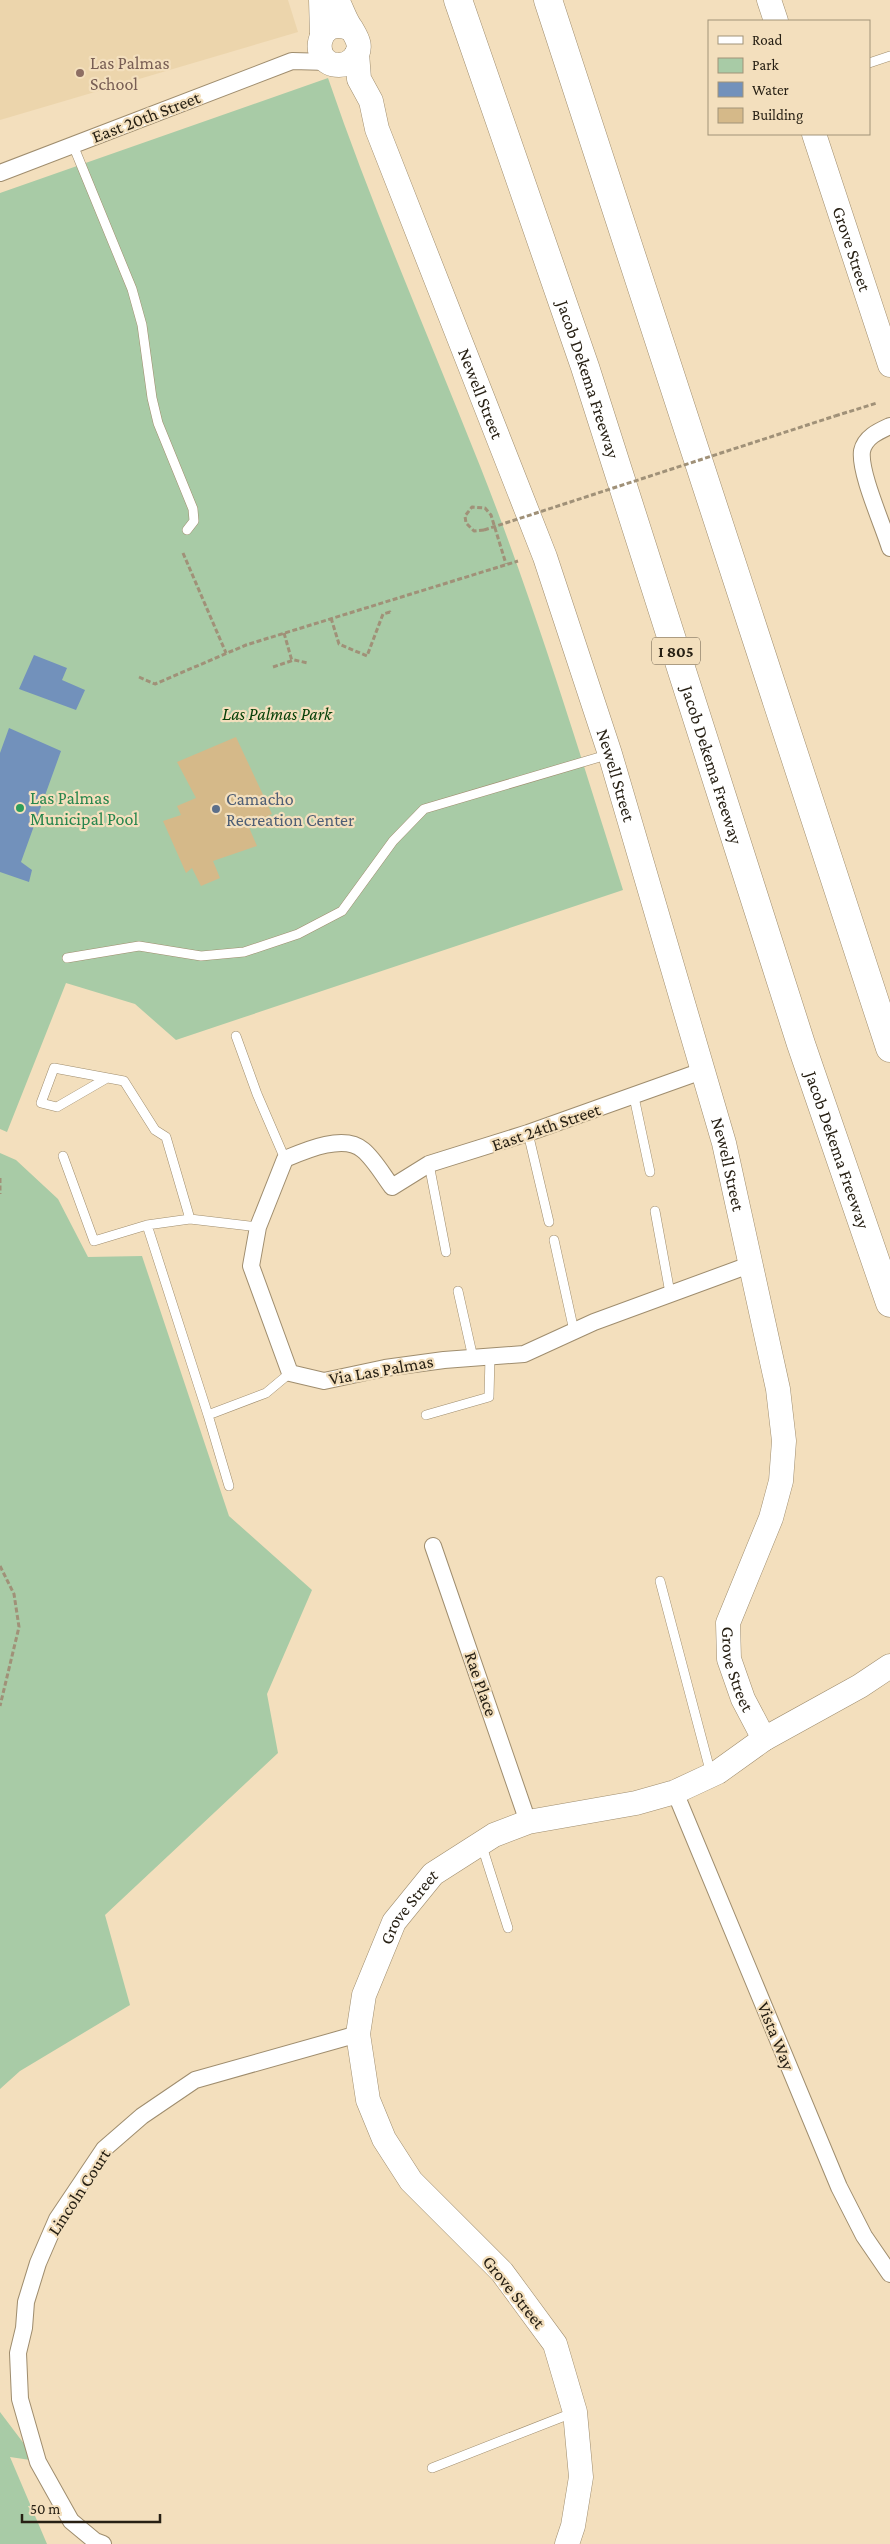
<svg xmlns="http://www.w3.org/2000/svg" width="890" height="2544" viewBox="0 0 890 2544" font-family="'Crimson Pro',serif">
<rect width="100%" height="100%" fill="#f3dfbd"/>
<path fill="#ecd5ac" d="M0,0H288L298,32L0,120Z"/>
<path fill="#a8cba6" d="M328,78C373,210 429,337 480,466C535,605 578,748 623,890L176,1040L135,1004L66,983L7,1132L0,1129V193Z
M0,1153L16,1160L58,1199L88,1257L142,1256L229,1516L312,1590L267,1694L278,1753L105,1915L130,2005L20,2071L0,2089Z
M0,2412L37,2461L10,2457L47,2544H0Z"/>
<path fill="#7291bb" d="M34,655L67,668L62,680L85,690L76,710L19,689Z
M9,728L61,751L21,862L32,870L29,882L0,872V753Z"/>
<path fill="#d5b989" d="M236,737L272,814L248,825L257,846L213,861L220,878L201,886L192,868L186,873L163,821L181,815L177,806L196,798L177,762Z"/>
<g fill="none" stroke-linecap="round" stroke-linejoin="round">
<defs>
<path id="lane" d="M869,63L890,56
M73,145L132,289L142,325L152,398L158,423L193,509L194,521L187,530
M67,958L139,946L201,956L244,952L298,934L342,911L393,841L424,809L610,754
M236,1036L257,1094L285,1159
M107,1078L57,1107L41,1103L54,1068L124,1081L155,1130L166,1137L190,1219
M634,1097L650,1172
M528,1133L549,1222
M63,1156L94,1241L147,1225L208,1415L266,1393L290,1373
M429,1164L446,1252
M655,1211L670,1293
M147,1225L190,1219L258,1227
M554,1240L574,1331
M458,1291L473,1358
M208,1415L229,1486
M426,1415L489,1397L490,1356
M660,1581L711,1774
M481,1843L508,1928
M432,2468L575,2412"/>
<path id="street" d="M0,173L292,61L329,62
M890,426C879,431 865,437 862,451C859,472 883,525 890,548
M702,1071L528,1133L429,1164L392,1187C383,1175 374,1159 363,1150C344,1133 304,1151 285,1159L258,1227L251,1266L290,1373L324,1381L385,1368L444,1360L524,1354L594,1322L752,1264
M433,1546L528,1822
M675,1792L839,2187L864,2236L890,2274
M103,2544L95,2541L71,2521L38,2462L20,2399L18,2353L24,2328L26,2302L38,2263L57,2219L104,2149L142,2116L195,2080L358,2034"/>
<g id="secondary">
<path d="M321,0L322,34"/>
<path d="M337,0C342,9 345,20 351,28C357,38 364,48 353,59C349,63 344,65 339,65C308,65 316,13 351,29"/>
<path d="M769,0L776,21"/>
<path id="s1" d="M357,53L359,79L371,101L377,129L545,557L610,754L724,1143L778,1389L784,1441L781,1481L771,1518L728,1623L729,1659L743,1699L764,1739"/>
<path id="s2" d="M814,134L890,365"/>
<path id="s3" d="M567,2544L573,2526L581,2477L575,2412L555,2344L502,2272L411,2181L384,2139L368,2100L358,2034L364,1995L394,1922L433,1874L494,1835L528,1822L636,1803L675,1792L718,1772L764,1739L860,1686L890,1666"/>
</g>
<g id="highway">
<path id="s4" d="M458,0L585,367L801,1044L890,1303"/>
<path d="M548,0L890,1048"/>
</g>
</defs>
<use href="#lane" stroke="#9f8d6e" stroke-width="10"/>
<use href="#street" stroke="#9f8d6e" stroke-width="18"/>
<use href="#secondary" stroke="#9f8d6e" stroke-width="25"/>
<use href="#highway" stroke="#9f8d6e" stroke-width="29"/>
<path stroke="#a09178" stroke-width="3" stroke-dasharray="5 2.5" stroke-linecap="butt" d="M835,416L877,403
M484,530L474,531L466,523L465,516L472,507L485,508L491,515L506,564
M183,553L226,653
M331,618L339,644L367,656L383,614L390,612L391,614
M284,633L292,661
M273,667L294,660L308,663
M139,677L155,684L246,645L518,561
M0,1178V1194
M0,1566L14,1594L19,1627L0,1706"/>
<use href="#lane" stroke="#fff" stroke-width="9"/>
<use href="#street" stroke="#fff" stroke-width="16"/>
<use href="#secondary" stroke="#fff" stroke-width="24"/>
<use href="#highway" stroke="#fff" stroke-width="28"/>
<path stroke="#a09178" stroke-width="3" stroke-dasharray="5 2.5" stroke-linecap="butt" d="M484,530L835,416"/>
</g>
<circle fill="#8d6e63" stroke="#f3dfbd" stroke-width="2" cx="80" cy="73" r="5"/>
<circle fill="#2e9e5b" stroke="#f3dfbd" stroke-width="2" cx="20" cy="808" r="5"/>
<circle fill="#5c6f8a" stroke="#f3dfbd" stroke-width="2" cx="216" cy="809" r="5"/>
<g text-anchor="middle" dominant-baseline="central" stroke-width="4.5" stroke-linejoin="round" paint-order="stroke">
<rect fill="#f3dfbd" stroke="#645947" stroke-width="1" x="652" y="637.5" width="48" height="27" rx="4"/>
<g font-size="16" font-weight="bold" fill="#272014">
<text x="676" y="651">I 805</text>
</g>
<g font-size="18" fill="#785e54" stroke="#f3dfbd" text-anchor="start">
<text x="90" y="63">Las Palmas<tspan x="90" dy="21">School</tspan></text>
</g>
<g font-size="18" fill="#272014" stroke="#f3dfbd">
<text transform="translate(146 117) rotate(-21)">East 20th Street</text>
<text stroke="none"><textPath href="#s2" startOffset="121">Grove Street</textPath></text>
<text stroke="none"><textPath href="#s4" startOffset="401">Jacob Dekema Freeway</textPath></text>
<text stroke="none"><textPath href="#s1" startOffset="364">Newell Street</textPath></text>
<text stroke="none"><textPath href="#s4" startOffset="806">Jacob Dekema Freeway</textPath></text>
<text stroke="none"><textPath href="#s1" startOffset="769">Newell Street</textPath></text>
<text transform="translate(546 1127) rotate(-19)">East 24th Street</text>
<text stroke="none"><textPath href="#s4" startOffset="1211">Jacob Dekema Freeway</textPath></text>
<text stroke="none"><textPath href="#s1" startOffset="1174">Newell Street</textPath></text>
<text transform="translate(381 1370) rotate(-10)">Via Las Palmas</text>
<text stroke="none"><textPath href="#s1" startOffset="1696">Grove Street</textPath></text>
<text transform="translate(481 1684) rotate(71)">Rae Place</text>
<text stroke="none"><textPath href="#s3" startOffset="721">Grove Street</textPath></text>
<text transform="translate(776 2036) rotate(68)">Vista Way</text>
<text transform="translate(79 2192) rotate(-57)">Lincoln Court</text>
<text transform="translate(514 2292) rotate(51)">Grove Street</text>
</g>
<g font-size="18" font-style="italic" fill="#064008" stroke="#f3dfbd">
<text x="277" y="714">Las Palmas Park</text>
</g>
<g font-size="18" fill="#27864d" stroke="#f3dfbd" text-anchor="start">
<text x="30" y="798">Las Palmas<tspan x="30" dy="21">Municipal Pool</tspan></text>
</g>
<g font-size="18" fill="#4e5e75" stroke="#f3dfbd" text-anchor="start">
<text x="226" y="799">Camacho<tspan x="226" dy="21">Recreation Center</tspan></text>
</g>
</g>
<rect x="708" y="20" width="162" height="115" fill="#f3dfbd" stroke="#a19379"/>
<rect x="718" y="36" width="25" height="8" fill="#ffffff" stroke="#a19379"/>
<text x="752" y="45" font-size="15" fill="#272014">Road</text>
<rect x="718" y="58" width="25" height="15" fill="#a8cba6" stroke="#a19379"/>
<text x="752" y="70" font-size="15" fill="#272014">Park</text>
<rect x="718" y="82" width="25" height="15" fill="#7291bb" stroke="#a19379"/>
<text x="752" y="95" font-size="15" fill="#272014">Water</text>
<rect x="718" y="108" width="25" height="15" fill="#d5b989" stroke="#a19379"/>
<text x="752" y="120" font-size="15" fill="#272014">Building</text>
<path d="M22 2514v8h138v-8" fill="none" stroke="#272014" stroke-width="2.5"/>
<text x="30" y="2514" font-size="15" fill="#272014" stroke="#f3dfbd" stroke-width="4" paint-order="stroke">50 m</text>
</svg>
